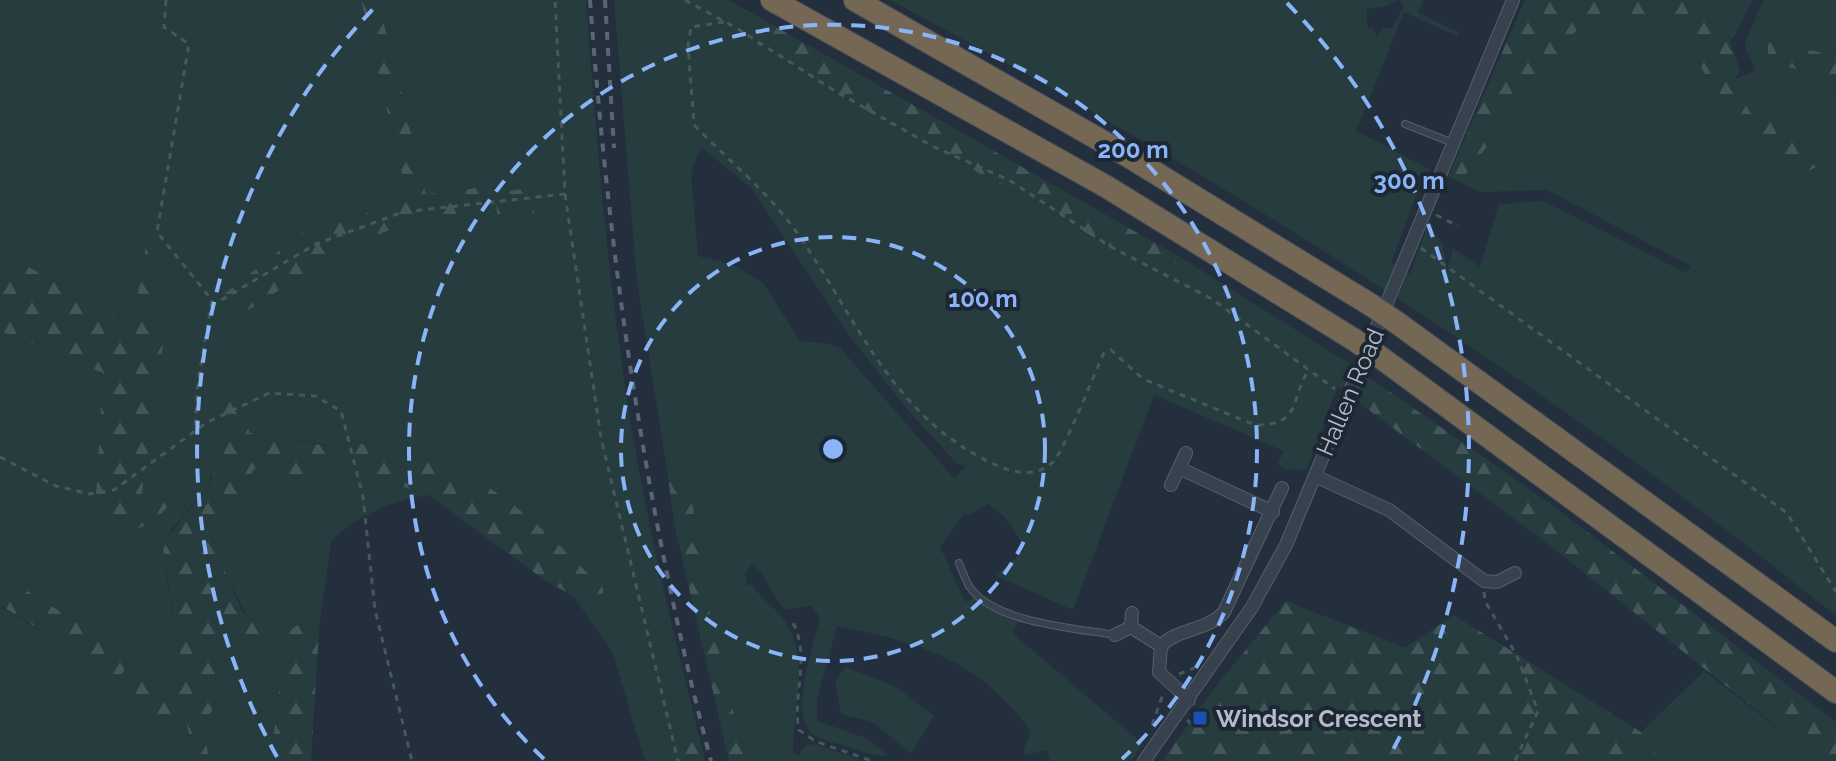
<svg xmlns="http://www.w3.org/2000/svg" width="1836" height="761" viewBox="0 0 1836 761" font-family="Raleway,sans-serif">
<defs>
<pattern id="forest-firs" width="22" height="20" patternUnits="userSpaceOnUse" patternTransform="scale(2)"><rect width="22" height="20" fill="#263c3f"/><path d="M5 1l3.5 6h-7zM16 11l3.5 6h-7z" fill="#435659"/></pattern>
</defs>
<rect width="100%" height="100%" fill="#242f3e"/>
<path fill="#263c3f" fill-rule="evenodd" d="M0,0H361L408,199L335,224L324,215L236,318L345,248L397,227L489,213L485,187L426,194L378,0H586C599,180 615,364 653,541C667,607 683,671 699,736L682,739L688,761H645L612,651L573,596L603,602V588L542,530L494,491L431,463L353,471L429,495C391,501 358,515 331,541L319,630L310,616L287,632L270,761H210L201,723L214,709L217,644L257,637L225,572L223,520L254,469L334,446L250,433L221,401L220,456L205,490L170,531L166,573L185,682L124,704L139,719L186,722L196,761H0V606L117,677L134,658L0,574V331L103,373L96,519L184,486L141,499L163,346L148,343L146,245L133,323L0,252Z
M614,0H728L748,11L741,35L904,133L1028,199L1155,273L1185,260L1347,362L1306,470L1285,469L1278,464L1284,451L1154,395L1073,610L996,576L1023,551C1017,528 1007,518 988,504L972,514L963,515L940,547L965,602L974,598L1018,621L1013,632L1019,639L1143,744L1131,761H1050L1047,750L1025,755L1024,749L1031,731C977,659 922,643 837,626L817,700V721L866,738L887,755C872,758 860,750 845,746C836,743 823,741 815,736C786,719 815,643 820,617L811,606L786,610C770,595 769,577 752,564L745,573L747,585H753C760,599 777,608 786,623C809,659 794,712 793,753L799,755L805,746L815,744L863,761H745L702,580L693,507L665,457L637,282ZM701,147L751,188L851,338L907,409L956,463L966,466L954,478L840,348L825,343L800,341L763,283L734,265L698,256L691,173Z
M890,0H1423L1418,13L1458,32L1457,36L1404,12L1356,131C1382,143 1404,157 1430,169L1427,177H1423L1391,262L1410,275L1427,227L1442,242L1447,269L1453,248L1480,267L1499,204L1543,201L1686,273L1691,266L1547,190L1480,192L1460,182L1505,123L1511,99L1524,89H1535L1542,94C1551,70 1568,28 1593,17C1604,12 1619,14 1630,14C1648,15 1662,16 1679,24L1720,102L1745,133L1807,172L1815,167L1798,151L1799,127L1750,113L1734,80L1756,70L1745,48L1746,41L1763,0H1836V56L1768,40L1770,65L1793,68L1836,89V616C1542,379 1223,177 890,0ZM1400,0L1404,7L1391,29L1384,28L1376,37L1374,28L1367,27V9L1383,7Z
M1707,0H1753L1733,39L1729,38Z
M846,667L896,687L934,716L911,753L872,722L841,714L835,680Z
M1704,671L1820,761H1660L1641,732Z"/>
<path fill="url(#forest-firs)" d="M361,0H378L426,194L485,187L489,213L397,227L345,248L236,318L222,296L324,215L335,224L408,199Z
M1525,0H1707L1726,29L1740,71L1734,80L1750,113L1799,127L1798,151L1816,167L1807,172L1745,133L1720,102L1678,24C1662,16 1648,15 1630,14C1619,14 1603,12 1593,17C1570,27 1550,73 1542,95L1535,89H1524L1511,99L1505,123L1460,182L1448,177Z
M748,11L1185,260L1155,273L1028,199L904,133L741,35Z
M1767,40L1836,56V89L1793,68L1769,65Z
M531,188L534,213L498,218L494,193Z
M146,245L162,248L148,342L163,346L141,499L184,485C162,517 139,546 96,519L95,513L103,373L0,331V252L133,323Z
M1347,362L1548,502L1836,722V761H1820L1547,543L1338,387Z
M234,397L250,433L335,447L328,484L254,469L223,520L225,572L243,613L262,623L258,637L217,644L214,709L201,723L210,761H196L186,722C162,722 130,727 122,697L131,673L142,664L166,688L185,682L163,550C172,526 188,513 203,493C223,466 220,432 221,400Z
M345,440C395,453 454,463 497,493C536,520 569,555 603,588L604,602L573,596L543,579L429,495L353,471Z
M665,457L693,507L702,580L745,761H729L675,527Z
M0,574L135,658L118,678L0,605Z
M1286,601L1405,648L1454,615L1641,732L1660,761H1162L1212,691Z
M310,616L319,630L311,761H270L287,632Z
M699,736L705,761H688L682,739Z"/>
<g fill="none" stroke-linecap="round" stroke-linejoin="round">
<defs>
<path id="lane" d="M1405,124L1453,143
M959,563C962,570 965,579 969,586C993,623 1075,628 1115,635"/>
<path id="street" d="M1179,468L1273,512
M1315,476L1389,510L1484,581L1497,582L1515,573
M1171,485L1186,453
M1131,627L1161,646
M1115,635L1131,627L1132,613
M1189,700L1159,672L1161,646C1178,628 1207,631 1224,612L1282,488
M1144,761L1252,607L1286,545L1513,0"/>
<path id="highway" d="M772,0L1107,187L1353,339
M855,0L1128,156L1371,305
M1396,322L1836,641
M1380,357L1836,692"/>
</defs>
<use href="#lane" stroke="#565f6c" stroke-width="8"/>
<use href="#street" stroke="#565f6c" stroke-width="14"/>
<use href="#highway" stroke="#434c59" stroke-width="24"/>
<path stroke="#44595c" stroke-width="3" stroke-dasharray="6 6" stroke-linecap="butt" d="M166,0L164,27L189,44L157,232L212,300L198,381L195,430
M685,0L738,29L835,91L934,147L1009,180L1111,247L1212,299L1335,389
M724,22L691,27L688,45L694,125C728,160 766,190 795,230C857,317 891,418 996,465C1014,473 1036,478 1053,462C1063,453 1095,372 1104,353L1111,350L1143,379L1255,425C1302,425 1290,400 1308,371
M565,194L601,438L678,761
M1436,215L1458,226
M1421,248L1787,513L1836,592
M211,306L316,244L403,212L565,194L555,0
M0,457L56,486L90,494L114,490L206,423L269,393L315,396L341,411L363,497L375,610L412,761
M1484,592L1485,601L1517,656L1538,711L1515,761
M793,623C811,657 792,694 799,730L815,741L872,761
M1179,674L1194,668
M1187,720L1201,731
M1152,725L1163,694"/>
<use href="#lane" stroke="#38414e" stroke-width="6"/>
<use href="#street" stroke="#38414e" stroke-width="12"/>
<use href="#highway" stroke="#746855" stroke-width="22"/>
<path stroke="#5a6575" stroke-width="4" stroke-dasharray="8 8" stroke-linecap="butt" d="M590,0C609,257 645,512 711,761
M605,0L614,148"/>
<defs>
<path id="highway-bridge" d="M1371,305L1396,322
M1353,339L1380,357"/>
</defs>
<use href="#highway-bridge" stroke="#434c59" stroke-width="24" stroke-linecap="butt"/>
<use href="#highway-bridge" stroke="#746855" stroke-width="22"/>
</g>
<g fill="none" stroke="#8ab4f8" stroke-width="4" stroke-dasharray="14 10">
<circle cx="833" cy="449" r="212"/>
<path d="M544 759A424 424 0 1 1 1122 759"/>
<path d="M277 757A636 636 0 0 1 379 3M1287 3A636 636 0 0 1 1389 757"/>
</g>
<rect fill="#1a4fb4" stroke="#1d2633" stroke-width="3" x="1192" y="710" width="16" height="16" rx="4"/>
<g text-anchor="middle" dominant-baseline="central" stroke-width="8" stroke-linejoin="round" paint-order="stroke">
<g font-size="24" fill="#b4bcc9" stroke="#1d2633">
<text transform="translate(1350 392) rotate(-67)">Hallen Road</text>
</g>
<g font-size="24" font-weight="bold" fill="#b4bcc9" stroke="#1d2633" text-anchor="start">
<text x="1216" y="718">Windsor Crescent</text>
</g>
</g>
<circle cx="833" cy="449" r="12" fill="#8ab4f8" stroke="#1d2633" stroke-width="4"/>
<g font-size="24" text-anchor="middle" font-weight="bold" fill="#8ab4f8" stroke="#1d2633" stroke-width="8" stroke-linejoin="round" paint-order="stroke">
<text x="1133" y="158">200 m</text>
<text x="1409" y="189">300 m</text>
<text x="983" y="307">100 m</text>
</g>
</svg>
